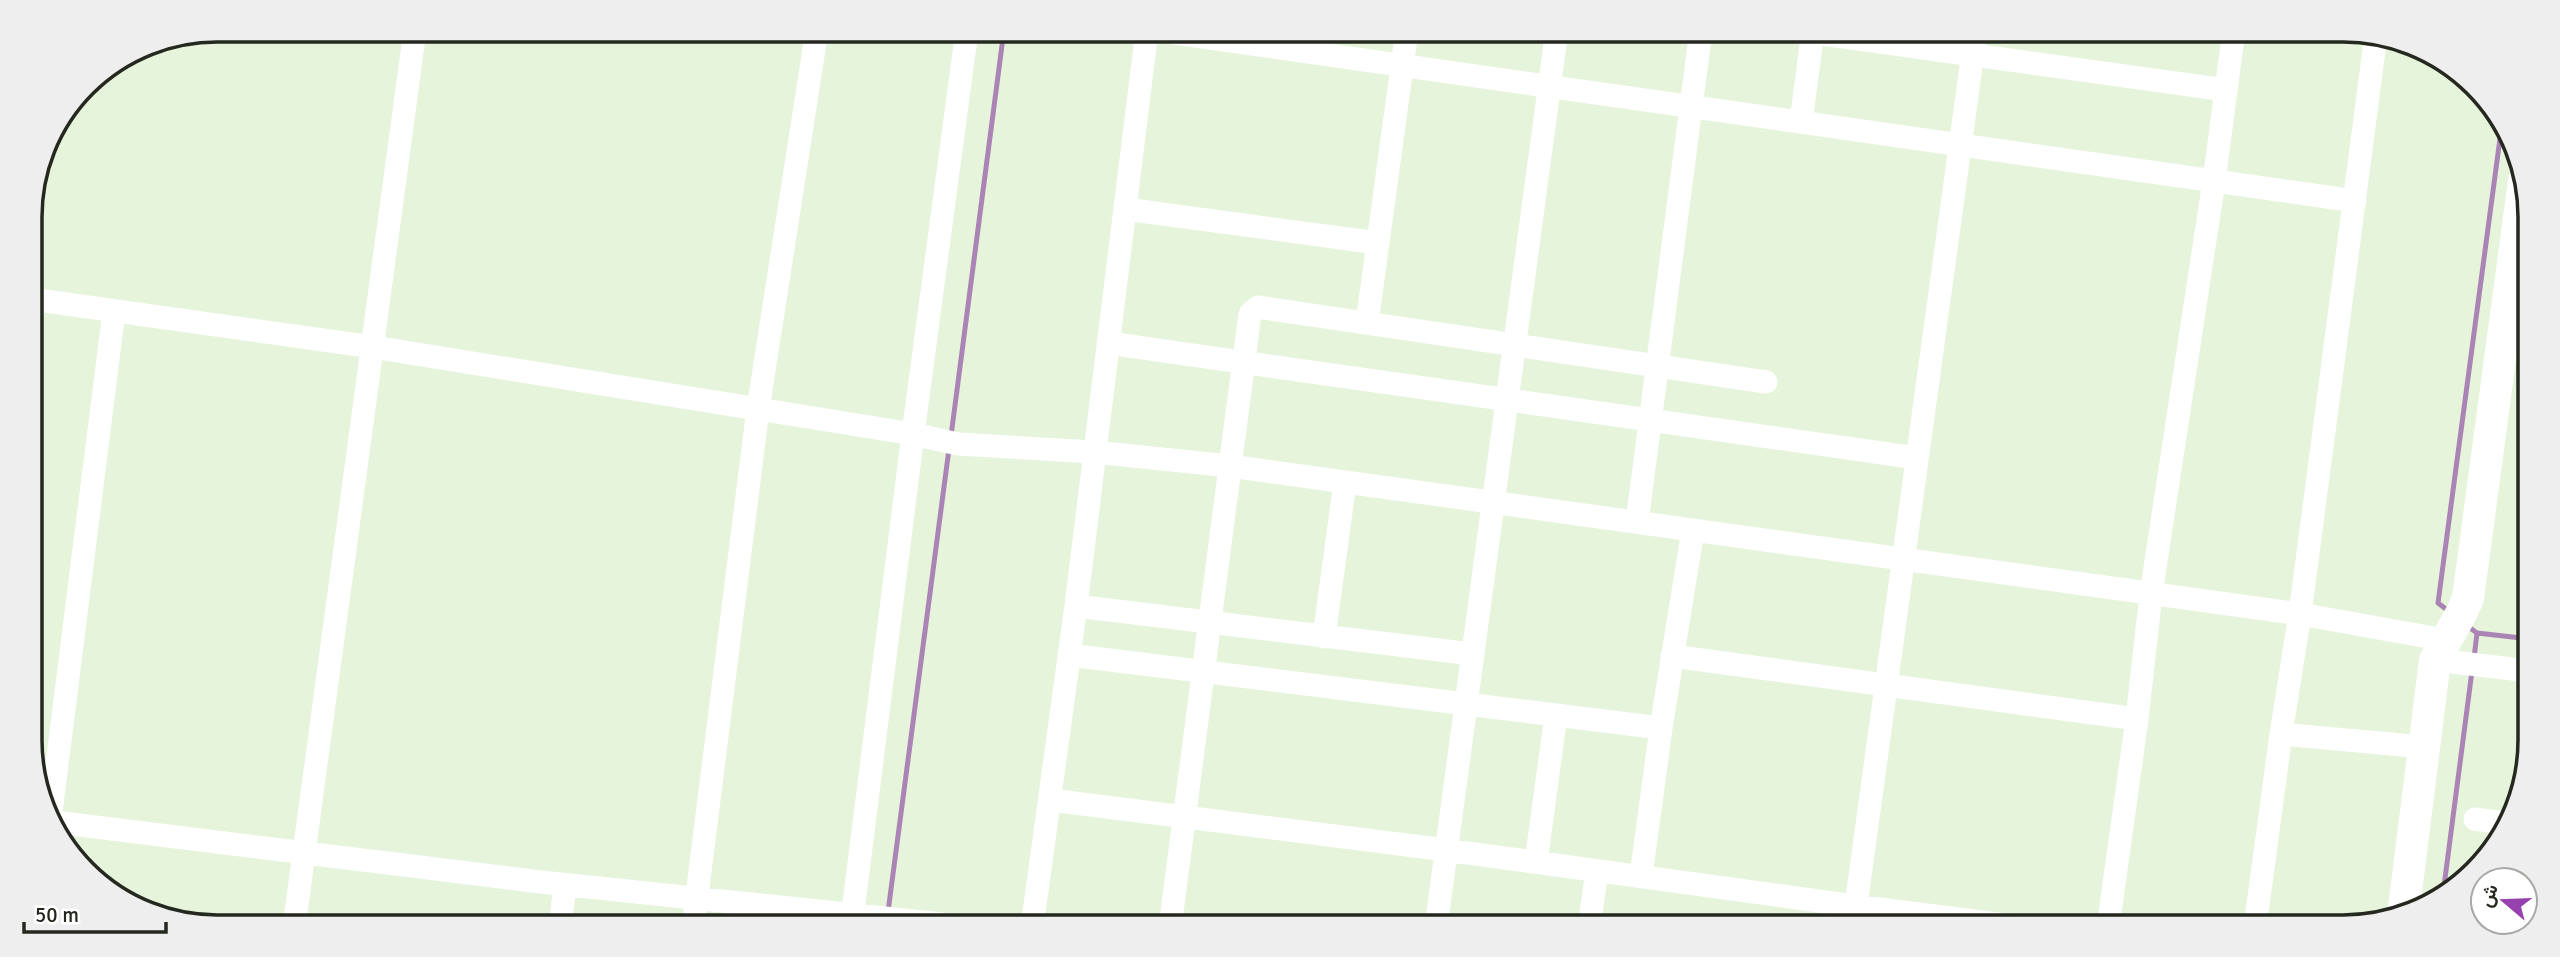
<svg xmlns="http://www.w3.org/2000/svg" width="2560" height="957" viewBox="0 0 2560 957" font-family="Signika,Vazirmatn,sans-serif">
<rect width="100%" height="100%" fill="#e7f4dc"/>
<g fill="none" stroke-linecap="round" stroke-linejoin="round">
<path stroke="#aa84b4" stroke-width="5" d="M951,436L1004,30
M2450,612L2438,603L2501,131
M2466,625L2477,633L2474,658
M2477,633L2530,639
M2443,894L2472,671
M888,912L949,449"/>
<path stroke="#fff" stroke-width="23" d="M1153,30L2355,201
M1793,30L2226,90
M1801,122L1813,30
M1125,209L1378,243
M31,299L373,347L913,434L958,444L1094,452L1230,466L2300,614L2445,640
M1367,323L1407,30
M1108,343L1917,458
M1637,522L1701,30
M1076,606L1472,654
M1324,637L1345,482
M1069,655L1661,728
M1672,656L2137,719
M2435,660L2530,671
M2281,734L2424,747
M1051,800L1446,850L1855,906L2022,927
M51,812L114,311
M2475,819L2504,823
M55,822L541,882L971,927
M1536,862L1556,715
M1641,876L1661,728L1693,530
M294,927L415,30
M560,927L565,885
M693,927L758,409L817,30
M851,927L913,434L967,30
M1032,927L1076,606L1147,30
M1170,927L1250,314L1258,307L1766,382
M1436,927L1557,30
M1589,927L1597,871
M1853,927L1976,30
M2108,927L2137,719L2151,594L2214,181L2234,30
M2255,927L2281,734L2300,614L2376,35"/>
<path stroke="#fff" stroke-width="32" d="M2404,908L2435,660L2462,612L2468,598L2524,181"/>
</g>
<path d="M0 0H2560V957H0ZM217 42H2343A175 175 0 0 1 2518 217V740A175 175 0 0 1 2343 915H217A175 175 0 0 1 42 740V217A175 175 0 0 1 217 42Z" fill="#edeeed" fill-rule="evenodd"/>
<path fill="none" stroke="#24281f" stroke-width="3.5" d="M217 42H2343A175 175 0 0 1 2518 217V740A175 175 0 0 1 2343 915H217A175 175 0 0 1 42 740V217A175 175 0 0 1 217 42Z"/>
<g transform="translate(2504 901) rotate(289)"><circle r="33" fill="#ffffff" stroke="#a7a9a5" stroke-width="2"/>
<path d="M0-5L12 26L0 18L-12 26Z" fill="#9741ae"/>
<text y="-10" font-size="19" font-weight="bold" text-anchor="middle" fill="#24281f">ش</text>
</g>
<path d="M24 922v10h142v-10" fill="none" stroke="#24281f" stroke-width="3.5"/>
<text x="35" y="922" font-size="21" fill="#24281f" stroke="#ffffff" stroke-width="5" paint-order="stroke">50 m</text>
</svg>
